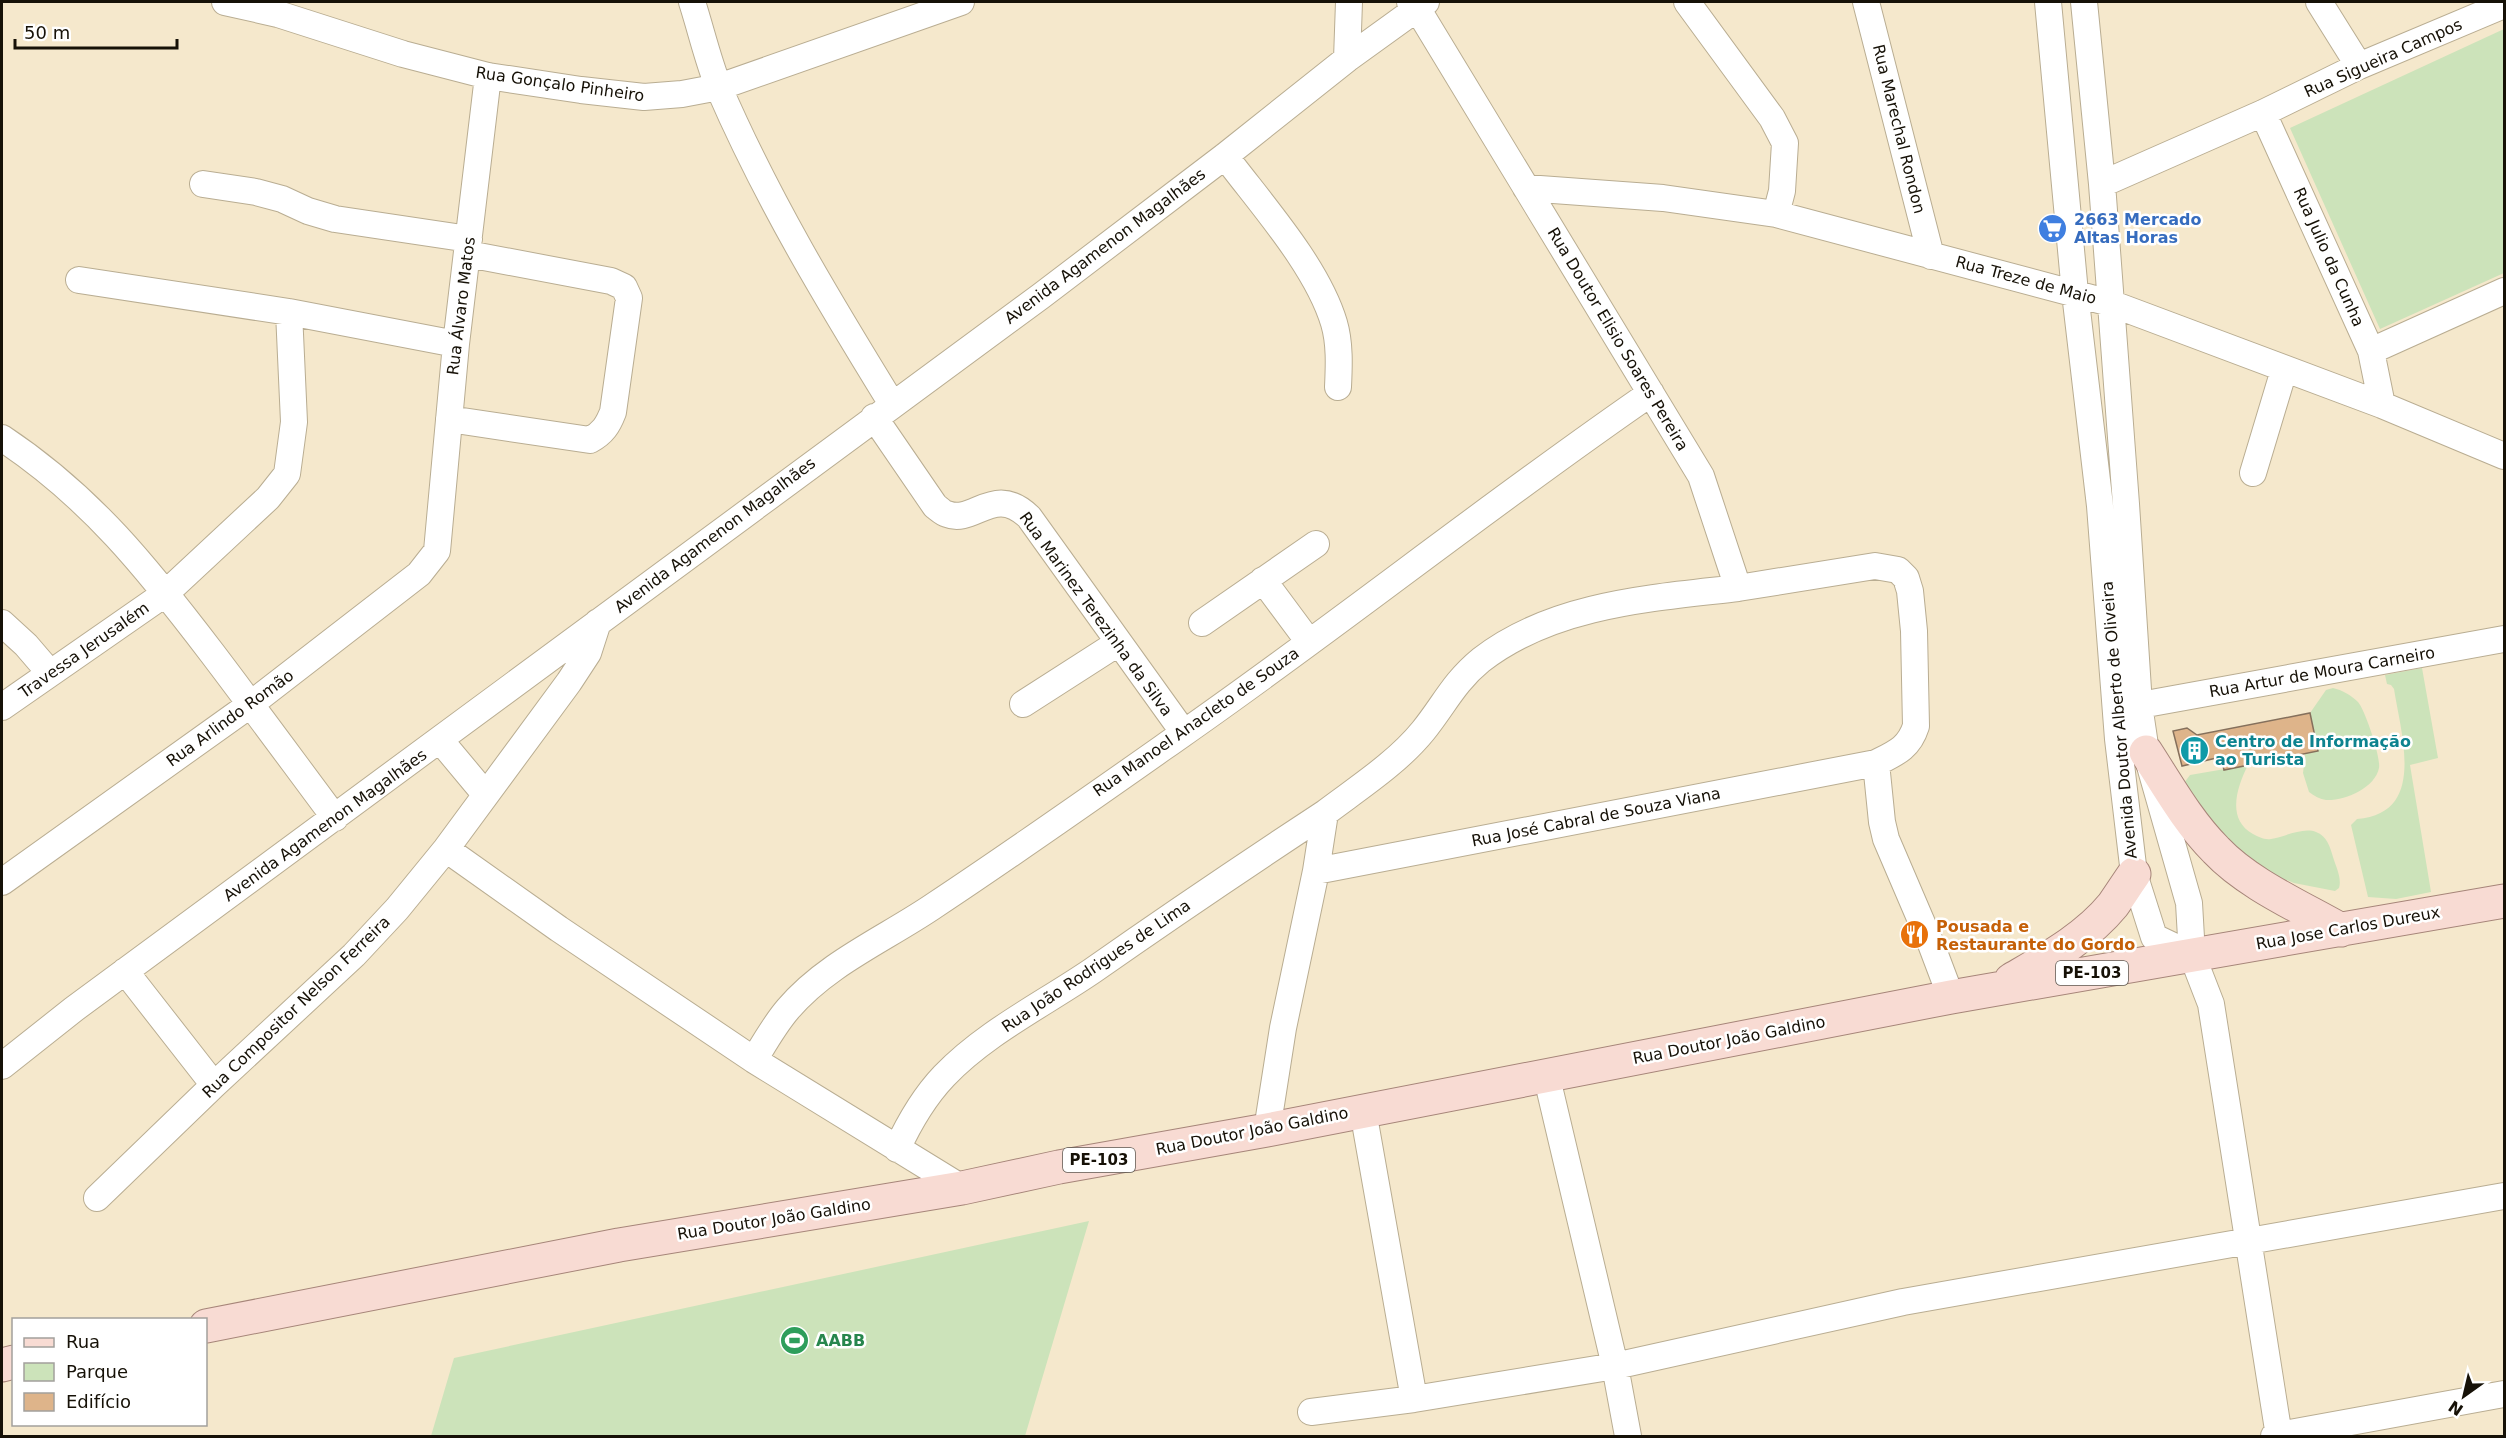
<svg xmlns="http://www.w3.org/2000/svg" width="2506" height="1438" viewBox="0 0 2506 1438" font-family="'DejaVu Sans',sans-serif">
<rect width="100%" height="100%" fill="#f5e8cc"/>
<path fill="#cce3ba" d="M2504,29V273L2380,329L2290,128Z
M2422,668L2438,758L2410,765L2431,892L2396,899L2368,897L2351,825L2357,819C2427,814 2401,735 2394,689L2391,685L2387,684L2385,675Z
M2333,688C2342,690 2351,695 2358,702C2365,710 2381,757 2379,768C2375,788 2345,801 2326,800C2320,799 2314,796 2309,792L2303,773L2310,713L2326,690Z
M2248,765C2237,787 2226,819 2253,834C2259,837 2264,840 2271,839C2284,837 2303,827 2316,832C2327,836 2330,847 2333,857C2336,867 2342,878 2339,888L2335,891L2294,883L2266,872L2242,856L2181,787L2190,775Z
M1089,1221L1025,1436H431L454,1358Z"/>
<path fill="#deb48a" stroke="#85705c" stroke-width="1.5" d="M2310,713L2318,751L2224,770L2221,757L2182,766L2173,731L2187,728L2197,735Z"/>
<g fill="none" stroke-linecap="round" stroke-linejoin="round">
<defs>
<path id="minor" d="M225,2L278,14L403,54L488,76L581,90L644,97L682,94L719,87L961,2
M692,2C701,30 708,61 719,88C768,201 828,300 892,404
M1410,2L1417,8L1701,476L1738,588L1875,566L1898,570L1906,578L1910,591L1914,631L1916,726C1909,748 1896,753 1876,763L1882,822L1886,839L1931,944L1951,997
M1687,2L1772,118L1785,143L1782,191L1776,214
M1866,2L1931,256
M2048,2L2075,293L2100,506L2118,739L2134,874L2154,937L2192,955
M2084,2L2102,184L2126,504L2139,705L2146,752L2189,903L2192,955L2211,1004L2279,1436
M2319,2L2359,66
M1347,59L1349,2
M2263,113L2371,351L2382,405
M1225,156C1261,204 1317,266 1334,323C1340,343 1339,366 1338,387
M203,184L256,192L282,199L308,211L335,219L469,239
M2102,184L2263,113L2359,66L2504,5
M1526,188L1663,198L1776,214L2110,303L2382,405L2504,456
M79,280L289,312L456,344
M2371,351L2504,291
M874,417L935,506C939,509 943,513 947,514C974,525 994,483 1029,517L1184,733
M449,419L590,440C603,433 608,425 613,412L629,298L624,287L611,281L468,254
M2,438C91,497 148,569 212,653C253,707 294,763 335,818
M2253,473L2284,370
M1263,580L1309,642
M2,623L26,645L50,673
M1202,623L1316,544
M1023,704L1118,643
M2,707L166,593L268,498L287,474L294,422L289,312
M2124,708L2504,639
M440,740L485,794
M446,849L559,929L754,1060L962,1188
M1316,871L1876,763
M2,882L251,704L419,574L437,551L456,344L488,76
M125,971L214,1085
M754,1060C765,1042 775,1024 788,1009C827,963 887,938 935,905C1018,850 1100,792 1181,735C1340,624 1491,503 1651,393
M2,1066L74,1009L1041,296L1225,156L1347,59L1426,2
M1546,1074L1615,1366L1628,1436
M1363,1111L1414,1399
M1267,1130L1283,1028L1316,871L1325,813C1358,788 1397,763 1423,731C1444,705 1454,682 1481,660C1553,604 1652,598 1738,588
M897,1149C909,1123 924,1097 944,1076C985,1033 1042,1005 1092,971C1169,917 1246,865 1325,813
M97,1198L214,1085L354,955L397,909L446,849L569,682L588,653L598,622
M1311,1412L1414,1399L1615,1366L1903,1302L2504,1196
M2274,1436L2504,1394"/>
<path id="major" d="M2146,752C2168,786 2188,822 2216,850C2248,884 2301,907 2341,930
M2011,980C2047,959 2086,938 2113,905C2120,895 2127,884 2134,874
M206,1326L619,1245L962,1188L1059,1167L1267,1130L1951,997L2504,901
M2,1365L14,1362"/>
</defs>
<use href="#minor" stroke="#b9ad92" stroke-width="28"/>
<use href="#major" stroke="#a68579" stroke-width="35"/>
<use href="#minor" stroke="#fff" stroke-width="26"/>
<use href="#major" stroke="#f8dbd3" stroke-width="33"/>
</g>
<defs>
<symbol id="supermarket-disc" viewBox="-11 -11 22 22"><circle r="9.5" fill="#3f7fe0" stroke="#fff"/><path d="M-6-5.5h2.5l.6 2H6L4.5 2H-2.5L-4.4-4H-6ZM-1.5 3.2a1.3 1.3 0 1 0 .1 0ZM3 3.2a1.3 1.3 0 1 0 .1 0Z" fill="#fff"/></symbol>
<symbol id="building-disc" viewBox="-11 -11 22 22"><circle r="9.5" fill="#0f9aa8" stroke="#fff"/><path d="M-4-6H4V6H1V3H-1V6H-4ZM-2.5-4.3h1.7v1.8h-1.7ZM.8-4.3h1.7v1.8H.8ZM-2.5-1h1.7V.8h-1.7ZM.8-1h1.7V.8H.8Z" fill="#fff"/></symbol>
<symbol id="restaurant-disc" viewBox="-11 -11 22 22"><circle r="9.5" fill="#e8710a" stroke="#fff"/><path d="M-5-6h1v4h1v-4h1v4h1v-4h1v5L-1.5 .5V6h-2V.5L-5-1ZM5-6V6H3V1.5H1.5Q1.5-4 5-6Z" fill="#fff"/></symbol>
<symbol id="stadium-disc" viewBox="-11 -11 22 22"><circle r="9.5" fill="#2e9e5b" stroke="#fff"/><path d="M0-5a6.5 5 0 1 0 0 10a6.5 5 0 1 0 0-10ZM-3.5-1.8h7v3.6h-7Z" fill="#fff"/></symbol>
</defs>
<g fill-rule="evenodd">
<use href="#supermarket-disc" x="2036" y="212" width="33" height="33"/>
<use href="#building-disc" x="2178" y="734" width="33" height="33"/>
<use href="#restaurant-disc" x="1898" y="918" width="33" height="33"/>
<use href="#stadium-disc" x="778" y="1324" width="33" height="33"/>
</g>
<g text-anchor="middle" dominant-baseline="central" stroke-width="5" stroke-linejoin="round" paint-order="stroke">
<g fill="#fff" stroke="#5c5851" stroke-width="1.5">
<rect x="2056" y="961" width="72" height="24" rx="4.5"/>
<rect x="1063" y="1148" width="72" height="24" rx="4.5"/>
</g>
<g font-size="15" font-weight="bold" fill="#161107">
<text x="2092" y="973">PE-103</text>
<text x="1099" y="1160">PE-103</text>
</g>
<g font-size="16" fill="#161107" stroke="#fff">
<text transform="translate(2383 58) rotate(-24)">Rua Sigueira Campos</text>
<text transform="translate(560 84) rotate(8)">Rua Gonçalo Pinheiro</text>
<text transform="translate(1899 129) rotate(76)">Rua Marechal Rondon</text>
<text transform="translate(1105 246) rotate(-37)">Avenida Agamenon Magalhães</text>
<text transform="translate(2329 257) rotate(66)">Rua Julio da Cunha</text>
<text transform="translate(2026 280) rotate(15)">Rua Treze de Maio</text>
<text transform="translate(461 306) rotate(-83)">Rua Álvaro Matos</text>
<text transform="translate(1618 339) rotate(59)">Rua Doutor Elisio Soares Pereira</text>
<text transform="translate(715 535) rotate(-37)">Avenida Agamenon Magalhães</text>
<text transform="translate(1096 614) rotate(54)">Rua Marinez Terezinha da Silva</text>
<text transform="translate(84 650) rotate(-35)">Travessa Jerusalém</text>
<text transform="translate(2322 672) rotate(-10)">Rua Artur de Moura Carneiro</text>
<text transform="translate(230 718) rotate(-36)">Rua Arlindo Romão</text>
<text transform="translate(2119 720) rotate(-95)">Avenida Doutor Alberto de Oliveira</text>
<text transform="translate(1196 722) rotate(-35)">Rua Manoel Anacleto de Souza</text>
<text transform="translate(1596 817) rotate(-11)">Rua José Cabral de Souza Viana</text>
<text transform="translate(325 825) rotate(-36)">Avenida Agamenon Magalhães</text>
<text transform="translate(2348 928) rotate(-10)">Rua Jose Carlos Dureux</text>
<text transform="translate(1096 966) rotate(-34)">Rua João Rodrigues de Lima</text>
<text transform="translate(296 1007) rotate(-44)">Rua Compositor Nelson Ferreira</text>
<text transform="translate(1729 1040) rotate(-11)">Rua Doutor João Galdino</text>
<text transform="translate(1252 1131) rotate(-11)">Rua Doutor João Galdino</text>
<text transform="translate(774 1219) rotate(-9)">Rua Doutor João Galdino</text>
</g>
<g font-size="16" font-weight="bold" fill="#366cbe" stroke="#fff" text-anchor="start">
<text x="2074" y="219">2663 Mercado<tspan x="2074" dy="18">Altas Horas</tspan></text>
</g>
<g font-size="16" font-weight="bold" fill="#0d838f" stroke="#fff" text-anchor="start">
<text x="2215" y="741">Centro de Informação<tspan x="2215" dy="18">ao Turista</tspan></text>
</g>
<g font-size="16" font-weight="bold" fill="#c56008" stroke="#fff" text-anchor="start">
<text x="1936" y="926">Pousada e<tspan x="1936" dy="18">Restaurante do Gordo</tspan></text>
</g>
<g font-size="16" font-weight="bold" fill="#27864d" stroke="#fff" text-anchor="start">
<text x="816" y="1340">AABB</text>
</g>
</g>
<rect width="2506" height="1438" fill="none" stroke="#161107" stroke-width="6"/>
<rect x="12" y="1318" width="195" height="108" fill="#ffffff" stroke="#a2a09c" stroke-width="1.5"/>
<rect x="24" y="1338" width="30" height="9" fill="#f8dbd3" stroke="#a2a09c" stroke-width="1.5"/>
<text x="66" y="1348" font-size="18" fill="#161107">Rua</text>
<rect x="24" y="1363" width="30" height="18" fill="#cce3ba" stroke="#a2a09c" stroke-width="1.5"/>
<text x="66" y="1378" font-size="18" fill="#161107">Parque</text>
<rect x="24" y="1393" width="30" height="18" fill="#deb48a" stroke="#a2a09c" stroke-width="1.5"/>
<text x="66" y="1408" font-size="18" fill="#161107">Edifício</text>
<g transform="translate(2464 1396) rotate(214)" stroke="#ffffff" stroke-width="4.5" paint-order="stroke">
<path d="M0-4.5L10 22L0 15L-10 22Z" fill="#161107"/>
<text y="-9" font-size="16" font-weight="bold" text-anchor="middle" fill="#161107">N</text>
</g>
<path d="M15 39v9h162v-9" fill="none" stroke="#161107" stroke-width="3"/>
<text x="24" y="39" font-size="18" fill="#161107" stroke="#ffffff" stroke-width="4.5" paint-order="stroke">50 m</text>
</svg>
